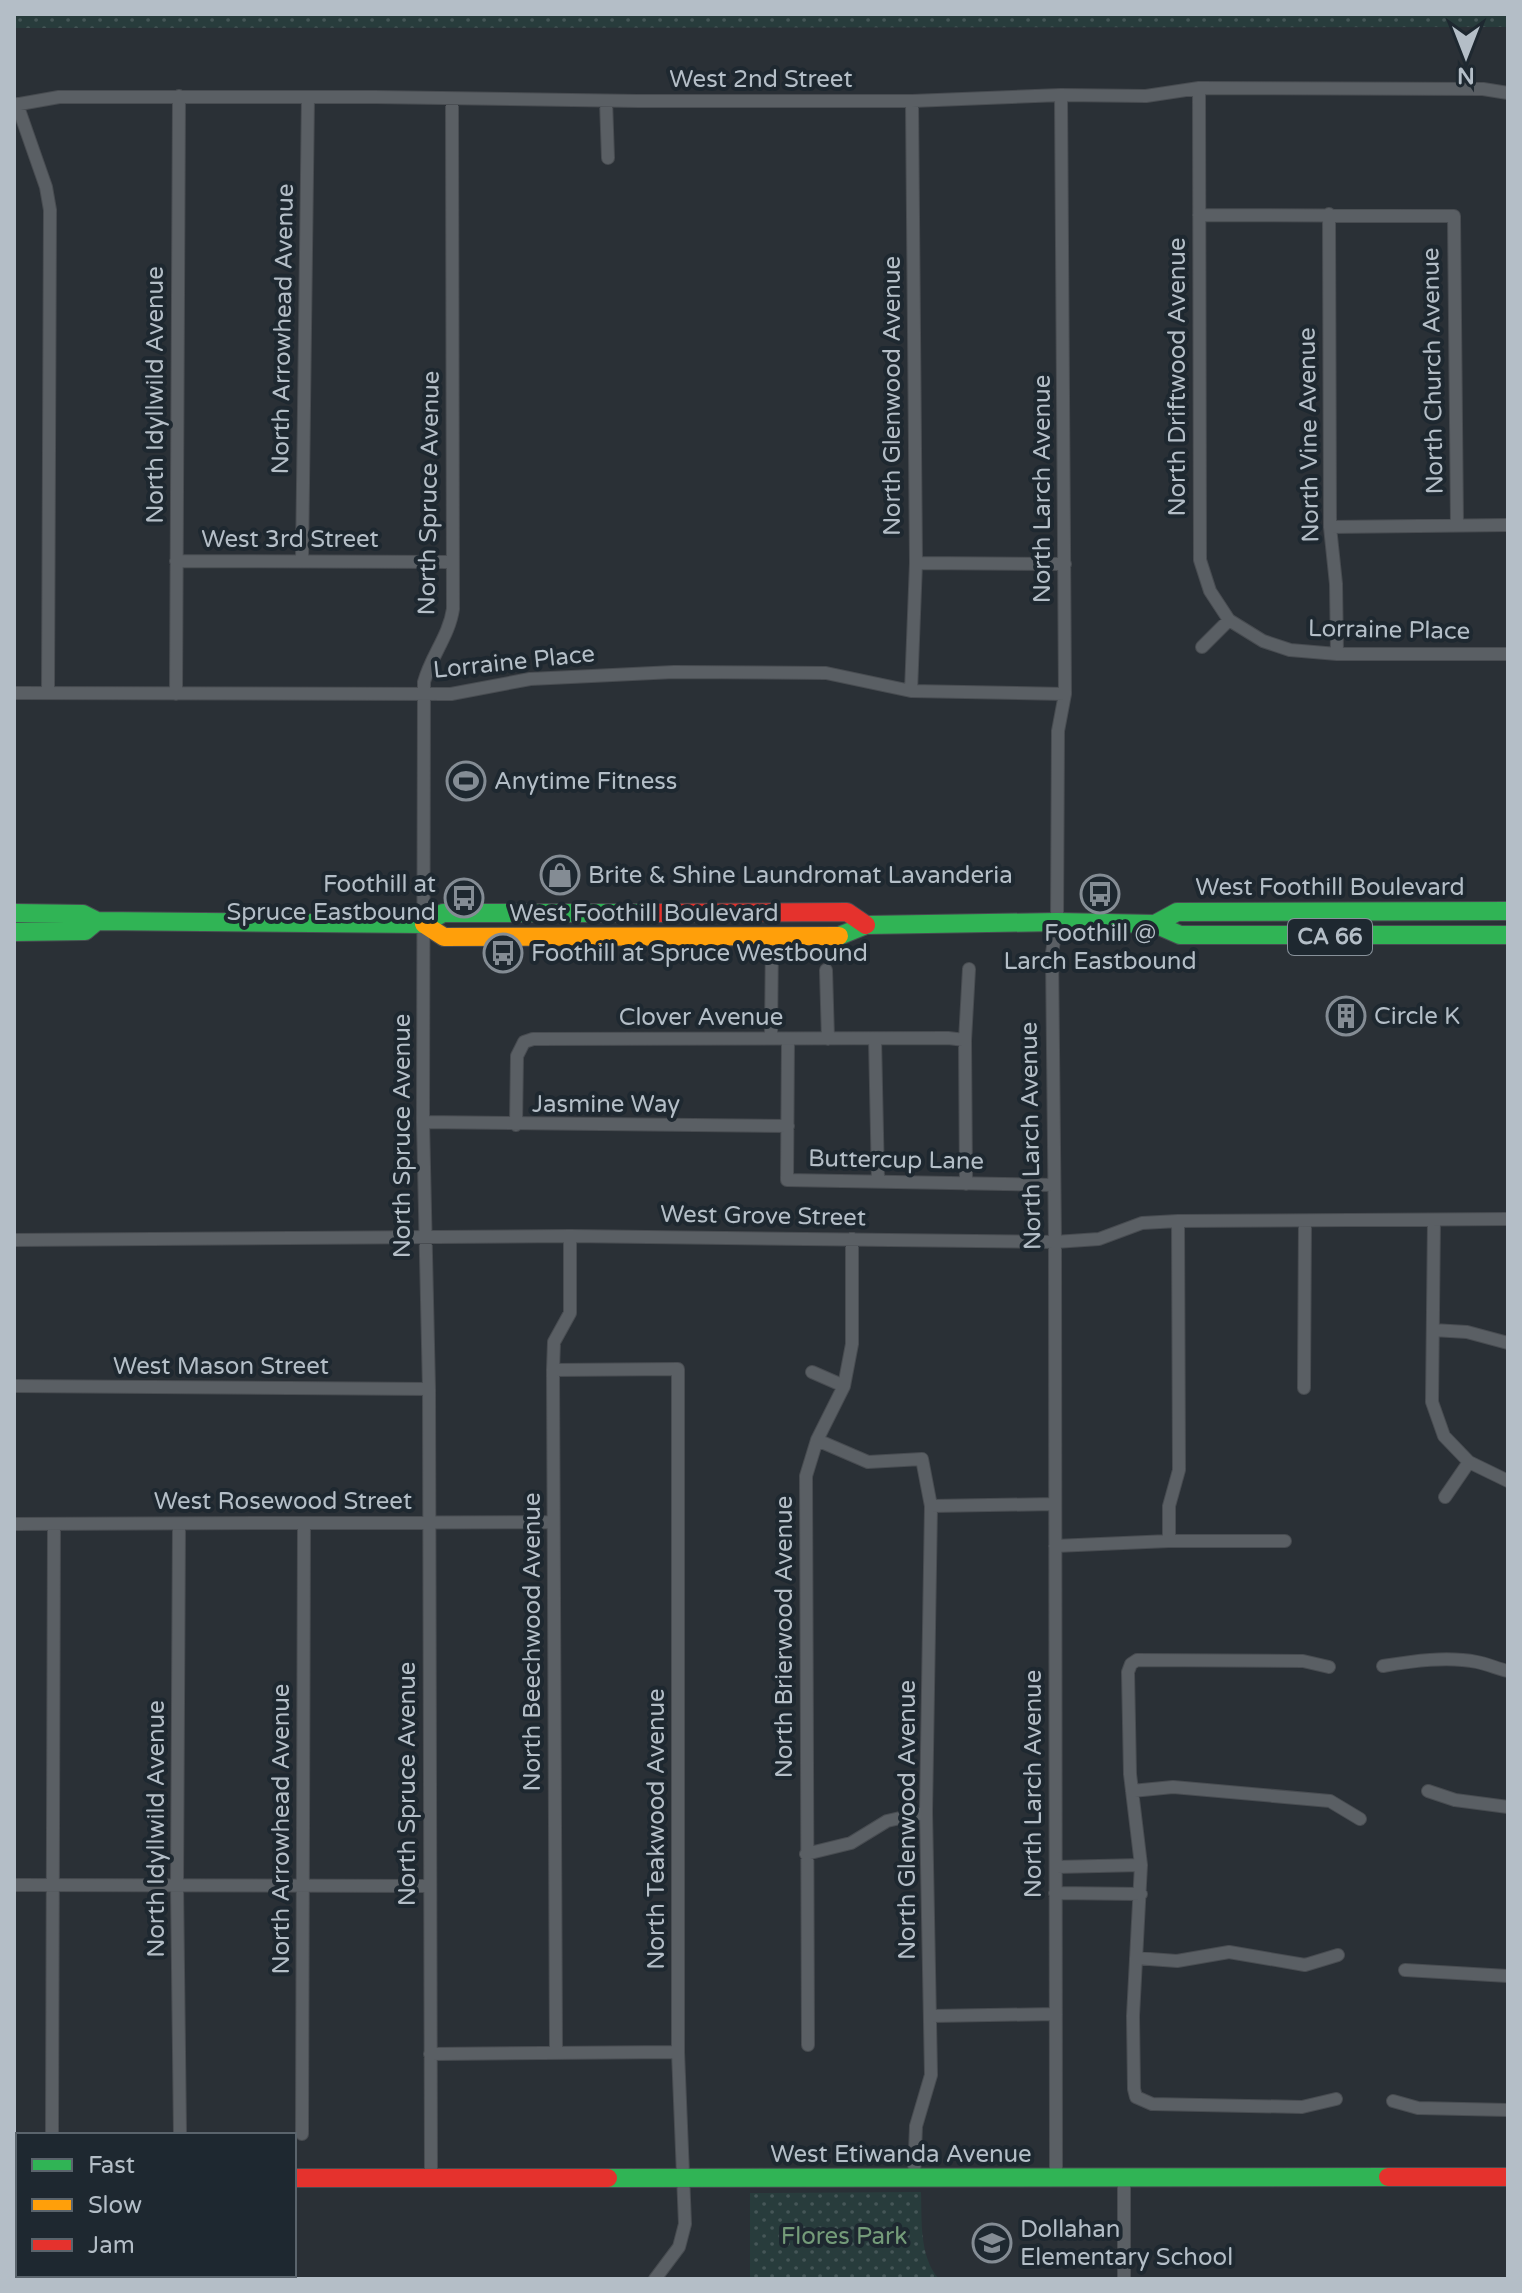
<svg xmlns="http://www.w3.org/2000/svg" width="1522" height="2293" viewBox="0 0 1522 2293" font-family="'Varela Round',sans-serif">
<defs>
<pattern id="park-dots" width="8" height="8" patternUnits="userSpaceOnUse" patternTransform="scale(2)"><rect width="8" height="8" fill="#283c3c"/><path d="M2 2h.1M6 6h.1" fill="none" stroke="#455657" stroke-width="1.8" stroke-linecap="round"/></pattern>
</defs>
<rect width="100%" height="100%" fill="#2a3036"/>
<path fill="url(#park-dots)" d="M14,14H1508V27L14,28Z
M921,2192C922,2220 919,2257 939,2279H750V2193Z"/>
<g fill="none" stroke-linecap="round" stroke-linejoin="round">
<defs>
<path id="street" d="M1199,88L1200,560L1210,591L1229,620L1263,641L1290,650L1337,654H1508
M606,101L608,158
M17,104L46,187L50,210L48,693
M14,105L59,97H375L637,101H912L1061,95L1146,96L1199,88L1483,89L1508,93
M1329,214L1330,527L1336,584L1337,654
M1199,215L1454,216L1457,526
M1330,527L1508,525
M176,561L452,562
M302,561L308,97
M916,563L1065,564
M1202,647L1229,620
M911,691L916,563L912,101
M14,693L451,694L530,679L674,672L826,673L911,691L1065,694
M176,694L179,96
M826,970L828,1039
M771,1038L772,937
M788,1039L787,1180L1053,1185
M875,1039L878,1181
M423,1122L788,1126
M516,1125L517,1056L524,1042L533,1039L948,1038L965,1040
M966,1184L965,1040L969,969
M1434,1220L1432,1402L1444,1436L1469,1462L1508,1481
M14,1240L570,1236L1055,1242L1099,1239L1142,1223L1178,1221L1508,1219
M1433,1330L1467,1332L1508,1343
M553,1370L678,1369V2052L685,2224L679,2247L655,2279
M812,1372L844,1386
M14,1386L429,1389
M1304,1388L1305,1221
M817,1440L868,1462L922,1459L931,1506L926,1812L931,2075L916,2126L914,2178
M1445,1497L1469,1462
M931,1506L1055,1504
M14,1524L553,1522
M179,1524L177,1885L180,2135
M1169,1541V1506L1179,1470L1178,1221
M1055,1546L1169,1541H1285
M1383,1666C1413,1661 1447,1656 1477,1662C1488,1664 1498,1669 1508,1671
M1329,1667L1303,1661L1137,1660L1131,1664L1128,1672L1130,1774L1141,1865L1133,2016L1134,2089L1136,2097L1152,2104L1302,2107L1336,2099
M1132,1791L1173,1787L1330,1801L1360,1819
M1428,1791L1455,1800L1508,1807
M806,1854L851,1843L887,1821L926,1812
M1056,1867L1141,1865
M14,1885L430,1886
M1055,1893L1141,1894
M1136,1958L1177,1961L1229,1952L1305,1965L1338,1955
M1405,1970L1508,1976
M931,2016L1056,2014
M808,2045L806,1476L817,1440L844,1386L852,1344V1239
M556,2053L553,1370L554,1342L570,1313V1236
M430,2054L678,2052
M1393,2101L1418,2108L1508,2110
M52,2133L54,1524
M302,2134L304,1524
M1056,2177L1055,1242L1052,953L1057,922L1058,731L1065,694L1061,95
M1124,2177V2279
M431,2178L429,1389L423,1122L424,682C431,656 449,636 453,609L452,99
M181,2275V2279"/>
<path id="fast" d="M14,913L83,914L97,921L424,924L443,913H644
M1155,924L1177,912L1508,911
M14,932L85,931L97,921
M839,936L866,925L1057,922L1155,924L1180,935H1508
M14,2178H18
M608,2178L1388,2177"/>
<path id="slow" d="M424,924L444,937L839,936"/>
<path id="jam" d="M644,913L847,912L866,925
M1388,2177H1508
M294,2178H608"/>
</defs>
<use href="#street" stroke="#484c51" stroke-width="14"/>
<use href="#fast" stroke="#484c51" stroke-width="20"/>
<use href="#slow" stroke="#484c51" stroke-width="20"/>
<use href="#jam" stroke="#484c51" stroke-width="20"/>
<use href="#street" stroke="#5a5f64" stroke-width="12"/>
<use href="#fast" stroke="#30b455" stroke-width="18"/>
<use href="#slow" stroke="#ff9f0a" stroke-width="18"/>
<use href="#jam" stroke="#e5322d" stroke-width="18"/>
</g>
<defs>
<symbol id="stadium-ring" viewBox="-11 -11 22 22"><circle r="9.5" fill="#1e2830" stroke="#848c94" stroke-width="1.5"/><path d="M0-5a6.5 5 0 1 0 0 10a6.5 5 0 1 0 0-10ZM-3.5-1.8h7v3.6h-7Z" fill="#848c94"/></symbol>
<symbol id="shop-ring" viewBox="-11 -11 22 22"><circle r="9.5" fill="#1e2830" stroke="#848c94" stroke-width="1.5"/><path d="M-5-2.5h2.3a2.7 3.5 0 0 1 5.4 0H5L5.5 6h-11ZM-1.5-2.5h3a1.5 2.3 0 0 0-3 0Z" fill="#848c94"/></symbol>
<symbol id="bus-ring" viewBox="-11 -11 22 22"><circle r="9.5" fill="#1e2830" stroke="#848c94" stroke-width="1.5"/><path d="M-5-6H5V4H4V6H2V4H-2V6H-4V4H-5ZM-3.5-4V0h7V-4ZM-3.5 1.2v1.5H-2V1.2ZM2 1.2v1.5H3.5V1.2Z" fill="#848c94"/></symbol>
<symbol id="building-ring" viewBox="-11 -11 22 22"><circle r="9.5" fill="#1e2830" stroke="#848c94" stroke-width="1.5"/><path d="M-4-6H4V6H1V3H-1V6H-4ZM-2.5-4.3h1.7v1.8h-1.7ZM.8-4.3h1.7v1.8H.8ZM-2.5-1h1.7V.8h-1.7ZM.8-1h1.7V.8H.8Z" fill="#848c94"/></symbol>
<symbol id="school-ring" viewBox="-11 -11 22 22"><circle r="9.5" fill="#1e2830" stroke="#848c94" stroke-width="1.5"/><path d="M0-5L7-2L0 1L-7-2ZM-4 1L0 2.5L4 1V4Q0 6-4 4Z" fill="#848c94"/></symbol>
</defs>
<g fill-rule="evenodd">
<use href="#stadium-ring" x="444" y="759" width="44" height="44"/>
<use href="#shop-ring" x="538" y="853" width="44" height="44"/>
<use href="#bus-ring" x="1078" y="872" width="44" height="44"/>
<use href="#bus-ring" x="442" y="876" width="44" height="44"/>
<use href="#bus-ring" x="481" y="931" width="44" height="44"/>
<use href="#building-ring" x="1324" y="994" width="44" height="44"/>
<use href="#school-ring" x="970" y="2221" width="44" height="44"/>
</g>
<g text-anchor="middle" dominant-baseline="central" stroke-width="8" stroke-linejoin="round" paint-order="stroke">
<rect fill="#1e2830" stroke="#87919a" stroke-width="2" x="1288" y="919" width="84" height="36" rx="6"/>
<g font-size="22" font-weight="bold" fill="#b4bec7">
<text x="1330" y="937">CA 66</text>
</g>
<g font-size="24" fill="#b4bec7" stroke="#1e2830">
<text x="761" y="79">West 2nd Street</text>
<text transform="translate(283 329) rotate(-89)">North Arrowhead Avenue</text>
<text transform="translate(1433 371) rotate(-91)">North Church Avenue</text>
<text transform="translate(1177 377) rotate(-90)">North Driftwood Avenue</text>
<text transform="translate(155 395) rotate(-90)">North Idyllwild Avenue</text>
<text transform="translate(892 396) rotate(-90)">North Glenwood Avenue</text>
<text transform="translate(1309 435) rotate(-91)">North Vine Avenue</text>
<text transform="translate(1042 489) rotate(-90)">North Larch Avenue</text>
<text transform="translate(429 493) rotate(-89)">North Spruce Avenue</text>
<text x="290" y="539">West 3rd Street</text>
<text transform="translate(1389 630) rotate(1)">Lorraine Place</text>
<text transform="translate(514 662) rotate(-6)">Lorraine Place</text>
<text x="1330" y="887">West Foothill Boulevard</text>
<text x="644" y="913">West Foothill Boulevard</text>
<text x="701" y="1017">Clover Avenue</text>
<text x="606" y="1104">Jasmine Way</text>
<text transform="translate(402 1136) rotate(-90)">North Spruce Avenue</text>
<text transform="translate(1031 1136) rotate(-91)">North Larch Avenue</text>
<text transform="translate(896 1160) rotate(1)">Buttercup Lane</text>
<text transform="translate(763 1216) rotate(1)">West Grove Street</text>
<text x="221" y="1366">West Mason Street</text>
<text x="283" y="1501">West Rosewood Street</text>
<text transform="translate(784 1637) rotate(-90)">North Brierwood Avenue</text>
<text transform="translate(532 1642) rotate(-90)">North Beechwood Avenue</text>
<text transform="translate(407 1784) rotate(-90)">North Spruce Avenue</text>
<text transform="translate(1033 1784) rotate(-90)">North Larch Avenue</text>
<text transform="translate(907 1820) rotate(-90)">North Glenwood Avenue</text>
<text transform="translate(156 1829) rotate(-90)">North Idyllwild Avenue</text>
<text transform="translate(281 1829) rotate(-90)">North Arrowhead Avenue</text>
<text transform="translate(656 1829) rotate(-90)">North Teakwood Avenue</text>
<text x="901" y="2154">West Etiwanda Avenue</text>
</g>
<g font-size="24" fill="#b4bec7" stroke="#1e2830" text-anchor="start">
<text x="494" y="781">Anytime Fitness</text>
<text x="588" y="875">Brite &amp; Shine Laundromat Lavanderia</text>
<text x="436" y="884" text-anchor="end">Foothill at<tspan x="436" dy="28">Spruce Eastbound</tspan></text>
<text x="1100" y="933" text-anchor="middle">Foothill @<tspan x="1100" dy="28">Larch Eastbound</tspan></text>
<text x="531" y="953">Foothill at Spruce Westbound</text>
<text x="1374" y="1016">Circle K</text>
<text x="1020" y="2229">Dollahan<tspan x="1020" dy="28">Elementary School</tspan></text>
</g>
<g font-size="24" fill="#749b79" stroke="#1e2830">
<text x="844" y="2236">Flores Park</text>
</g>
</g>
<rect width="1522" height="2293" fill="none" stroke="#b4bec7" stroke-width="32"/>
<rect x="16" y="2133" width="280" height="144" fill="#1e2830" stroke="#5a646c" stroke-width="2"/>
<rect x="32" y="2159" width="40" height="12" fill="#30b455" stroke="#5a646c" stroke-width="2"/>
<text x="88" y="2173" font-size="24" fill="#b4bec7">Fast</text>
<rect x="32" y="2199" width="40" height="12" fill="#ff9f0a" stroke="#5a646c" stroke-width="2"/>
<text x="88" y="2213" font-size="24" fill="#b4bec7">Slow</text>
<rect x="32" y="2239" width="40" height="12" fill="#e5322d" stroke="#5a646c" stroke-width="2"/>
<text x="88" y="2253" font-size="24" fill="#b4bec7">Jam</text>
<g transform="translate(1466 56) rotate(180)" stroke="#1e2830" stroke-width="6" paint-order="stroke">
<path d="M0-6L14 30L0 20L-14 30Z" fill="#b4bec7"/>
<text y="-12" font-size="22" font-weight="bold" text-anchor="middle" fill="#b4bec7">N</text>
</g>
</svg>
